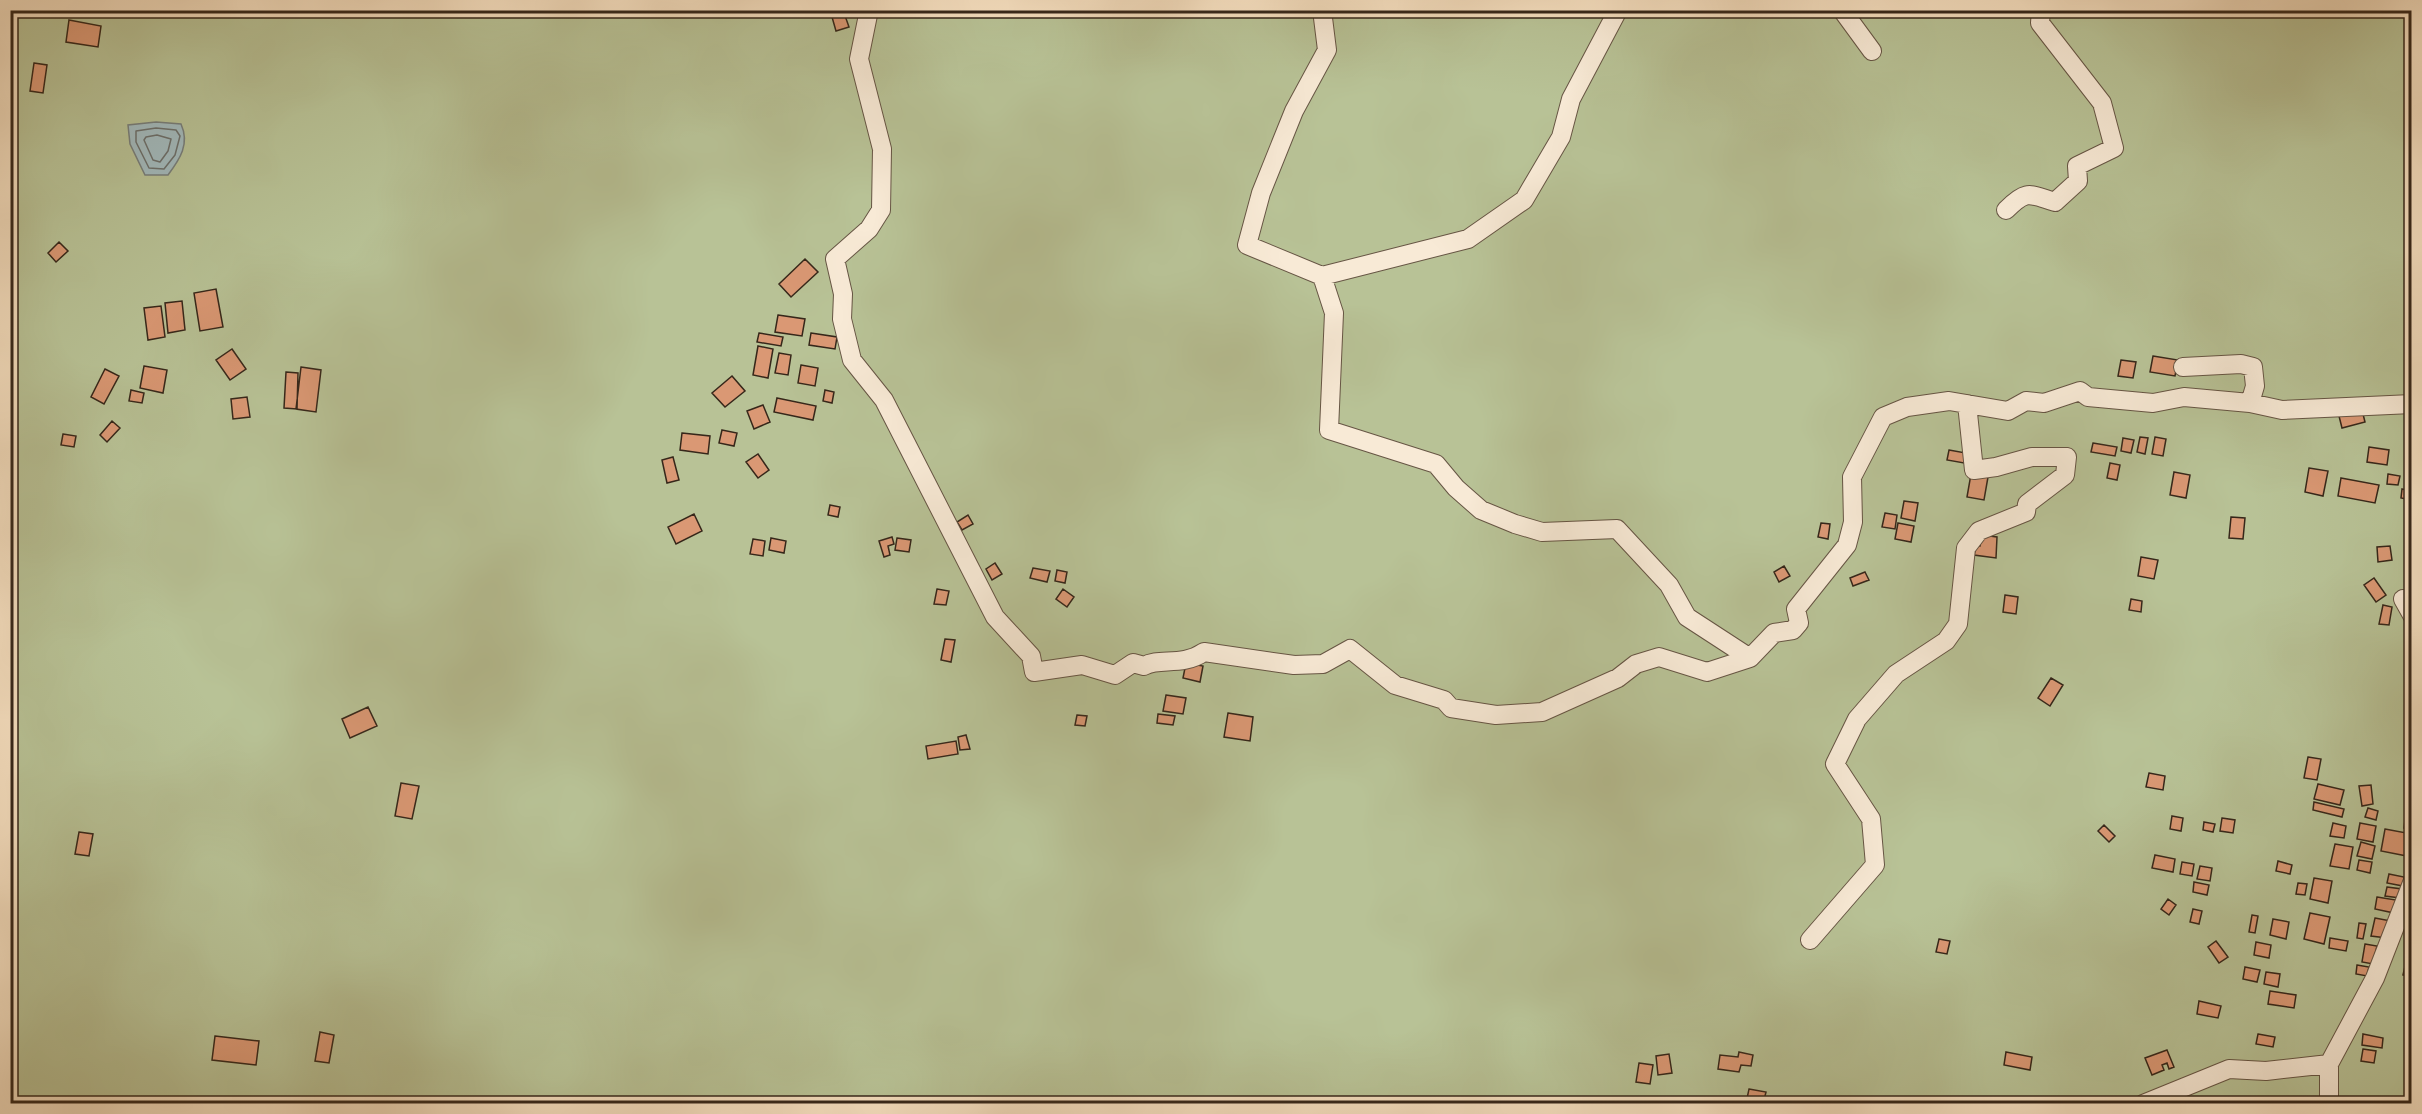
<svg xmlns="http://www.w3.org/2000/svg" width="2422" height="1114" viewBox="0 0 2422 1114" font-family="'Gentium Book Plus',serif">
<rect width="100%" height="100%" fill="#f5dfc0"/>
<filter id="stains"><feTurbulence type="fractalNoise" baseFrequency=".00333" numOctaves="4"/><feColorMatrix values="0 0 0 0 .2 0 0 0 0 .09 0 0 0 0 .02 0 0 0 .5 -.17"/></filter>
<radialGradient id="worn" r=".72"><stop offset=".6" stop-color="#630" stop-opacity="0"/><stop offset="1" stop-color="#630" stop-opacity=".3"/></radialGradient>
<path fill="#b8c296" stroke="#777458" stroke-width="1.5" d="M11,11H2411V1103H11Z"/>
<path fill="#a2babd" stroke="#777f7c" stroke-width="1.5" d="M156,122L181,124C190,144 180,159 168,175H145L130,144L128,125Z"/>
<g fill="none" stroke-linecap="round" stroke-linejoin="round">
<path stroke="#6c706c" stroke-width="1.5" d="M156,128L176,130L180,136L175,155L164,169L149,168L136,142V131Z
M157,135L171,139L168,151L160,162L153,160L144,140L146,137Z"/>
</g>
<path fill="#da9874" stroke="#36271a" stroke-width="1.5" d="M830,10H843L849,27L836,31Z
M69,20L101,26L98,47L66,42Z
M34,63L47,65L43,93L30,91Z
M59,242L68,251L56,262L48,253Z
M805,259L818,272L791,297L779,284Z
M216,289L223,327L200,331L194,293Z
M182,301L185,330L168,333L165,303Z
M161,306L165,337L148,340L144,308Z
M778,315L805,319L802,336L775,332Z
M759,333L783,337L781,346L757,342Z
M811,333L837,337L835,349L809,345Z
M758,346L773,349L768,378L753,375Z
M232,349L246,369L230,380L216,360Z
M779,353L791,355L788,375L775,373Z
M2153,356L2178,360L2175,376L2150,372Z
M2121,360L2136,362L2133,378L2118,376Z
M801,365L818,368L815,386L798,383Z
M144,366L167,370L163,393L140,388Z
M301,367L321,370L316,412L296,409Z
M105,369L119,376L104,404L91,397Z
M286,372L298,373L297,409L284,408Z
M732,376L745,391L725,407L712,393Z
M131,390L144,393L142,403L129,401Z
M825,390L834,392L832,403L823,401Z
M247,397L250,417L233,419L231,399Z
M777,398L816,406L813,420L774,412Z
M763,405L770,422L754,429L747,411Z
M2362,410L2365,422L2342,428L2339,416Z
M112,421L120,428L107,442L100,435Z
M722,430L737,433L734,446L719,443Z
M682,433L710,436L708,454L680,450Z
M63,434L76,436L74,447L61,445Z
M2140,437L2148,438L2145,454L2137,452Z
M2155,437L2166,439L2163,456L2152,454Z
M2123,438L2134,440L2131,453L2121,451Z
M2093,443L2117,447L2115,456L2091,452Z
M2369,447L2389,450L2387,465L2367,462Z
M1949,450L1966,453L1964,463L1947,460Z
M758,454L769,470L758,478L746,462Z
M673,457L679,480L667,483L662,460Z
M2110,463L2120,465L2117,480L2107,478Z
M2309,468L2328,471L2323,496L2305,492Z
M2174,472L2190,475L2186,498L2170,495Z
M1971,474L1988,477L1984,500L1967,497Z
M2388,474L2400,476L2398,485L2387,484Z
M2341,478L2379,485L2375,503L2338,496Z
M2402,489L2412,491V500L2401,498Z
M1904,501L1918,503L1915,521L1901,518Z
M830,505L840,507L838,517L828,515Z
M1885,513L1897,515L1895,529L1882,527Z
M694,514L702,531L676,544L668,527Z
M968,515L973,524L962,530L957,522Z
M2231,517L2245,518L2243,539L2229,538Z
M1821,523L1830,524L1828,539L1818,537Z
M1898,523L1914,526L1911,542L1895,539Z
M1982,535L1997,537L1996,558L1974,555L1976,546H1980Z
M892,537L894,544L888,546L890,555L884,557L879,541Z
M771,538L786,541L784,553L769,550Z
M897,538L911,540L909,552L895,550Z
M753,539L765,541L763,556L750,554Z
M2390,546L2392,560L2378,562L2377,547Z
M2141,557L2158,560L2154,579L2138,576Z
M995,563L1002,574L992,580L986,569Z
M1784,566L1790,576L1779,582L1774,572Z
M1033,568L1050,571L1047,582L1030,578Z
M1057,570L1067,572L1065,583L1055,581Z
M1865,572L1869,580L1853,586L1850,578Z
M2374,578L2386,595L2376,602L2364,585Z
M937,589L949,591L946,605L934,604Z
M1063,589L1074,597L1067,607L1056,599Z
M2005,595L2018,597L2016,614L2003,612Z
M2131,599L2142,601L2141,612L2129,610Z
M2383,605L2392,607L2389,625L2379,624Z
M945,639L955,640L951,662L941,660Z
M1186,663L1203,666L1200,682L1183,678Z
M2051,678L2063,685L2050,706L2038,698Z
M1166,695L1186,698L1183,714L1163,711Z
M368,707L377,726L350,738L342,719Z
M1228,713L1253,717L1250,741L1224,737Z
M1158,714L1175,716L1173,725L1157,723Z
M1077,715L1087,716L1085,726L1075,725Z
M966,735L970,749L960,750L958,737Z
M956,741L958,754L928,759L926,746Z
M2308,757L2321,759L2317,780L2304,778Z
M2149,773L2165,776L2163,790L2146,787Z
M401,783L419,786L412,819L395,816Z
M2318,784L2344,790L2340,805L2314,799Z
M2371,785L2373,804L2362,806L2359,786Z
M2314,802L2344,809L2342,817L2313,810Z
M2368,808L2378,811L2376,820L2365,817Z
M2406,812L2412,813V829L2404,828Z
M2172,816L2183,818L2181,831L2170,829Z
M2222,818L2235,820L2233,833L2220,831Z
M2204,822L2215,824L2213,832L2203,830Z
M2333,823L2346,826L2344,838L2330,836Z
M2360,823L2376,826L2373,842L2357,839Z
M2104,825L2115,836L2109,842L2098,831Z
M2385,829L2412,834V857L2381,851Z
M79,832L93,834L89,856L75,854Z
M2361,842L2375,846L2372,859L2357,856Z
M2335,844L2353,847L2349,869L2330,866Z
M2155,855L2175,859L2173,872L2152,868Z
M2359,860L2372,862L2370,873L2357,870Z
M2278,861L2292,865L2290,874L2276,871Z
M2182,862L2194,864L2192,876L2180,874Z
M2200,866L2212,868L2210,881L2197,879Z
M2389,874L2404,877L2403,886L2387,883Z
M2314,878L2332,881L2328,903L2310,899Z
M2194,882L2209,885L2207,895L2193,892Z
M2298,883L2307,884L2305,895L2296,894Z
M2387,887L2402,889L2400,898L2385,896Z
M2377,897L2396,900L2394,913L2375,909Z
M2168,899L2176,905L2169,915L2161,909Z
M2193,909L2202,911L2199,924L2190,922Z
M2310,913L2330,917L2324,944L2304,939Z
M2252,915L2258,916L2255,933L2249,932Z
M2375,918L2391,921L2387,938L2371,936Z
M2273,919L2289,922L2286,939L2270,935Z
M2359,923L2366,924L2363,939L2357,938Z
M2330,938L2348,941L2346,951L2329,948Z
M1939,939L1950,941L1947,954L1936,952Z
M2216,941L2228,957L2219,963L2208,947Z
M2256,942L2271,945L2269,958L2254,955Z
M2365,944L2377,946L2373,964L2362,962Z
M2407,958L2412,959V977L2403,975Z
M2357,965L2369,967L2367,976L2356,974Z
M2245,967L2260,970L2257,982L2243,979Z
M2266,972L2280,974L2278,987L2264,984Z
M2270,991L2296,995L2294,1008L2268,1004Z
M2199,1001L2221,1006L2218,1018L2197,1014Z
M320,1032L334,1035L329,1063L315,1061Z
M2258,1034L2275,1037L2273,1047L2256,1044Z
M2363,1034L2383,1038L2382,1048L2362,1045Z
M215,1036L259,1041L256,1065L212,1060Z
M2363,1049L2376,1051L2374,1063L2361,1061Z
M2167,1050L2174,1067L2169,1069L2167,1063L2162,1065L2164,1070L2152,1075L2145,1058Z
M1739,1052L1753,1055L1751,1066L1741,1065L1739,1072L1718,1069L1720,1055L1738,1057Z
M2006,1052L2032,1057L2030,1070L2004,1065Z
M1669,1054L1672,1073L1658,1075L1656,1056Z
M1639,1063L1653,1065L1650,1084L1636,1082Z
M1749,1089L1766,1092L1763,1104L1746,1103Z"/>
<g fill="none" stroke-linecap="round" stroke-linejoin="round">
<defs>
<path id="street" d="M869,10L859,59L882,149L881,210L869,229L835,259L843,294L842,319L852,360L884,400L995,617L1031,656L1034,672L1082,665L1115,675L1133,663L1144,666C1159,657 1182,667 1204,652L1294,665L1323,664L1350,649L1395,685L1444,700L1451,708L1496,715L1542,712L1618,678L1636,664L1659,657L1707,672L1750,658
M1322,10L1327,50L1294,111L1261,193L1247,245L1322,276L1334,313L1329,430L1436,464L1456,488L1481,510L1515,524L1542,532L1617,529L1669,585L1687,617L1750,658L1774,633L1793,630L1799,623L1796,609L1847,545L1853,522L1852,477L1883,417L1907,407L1949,401L2008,411L2026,401L2044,403L2080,391L2088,397L2153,403L2184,397L2250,403L2282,410L2412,404
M1842,10L1872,51
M2006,210C2027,189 2029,194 2055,202L2078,181L2077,166L2114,148L2102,103L2040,23L2041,10
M1322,276L1468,239L1524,200L1561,137L1571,99L1618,10
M2183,367L2241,364L2253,367L2255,386L2250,403
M2403,599L2412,615
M1810,940L1875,865L1871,819L1835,764L1857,719L1896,674L1946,641L1958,624L1966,548L1979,531L2026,512L2027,504L2065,475L2067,457H2032L1996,467L1974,470L1967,404
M2143,1104L2229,1069L2266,1071L2329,1064L2375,978L2412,883
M2329,1104V1064"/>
</defs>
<use href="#street" stroke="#654" stroke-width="20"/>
<use href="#street" stroke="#f8ead6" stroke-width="18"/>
</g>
<rect width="2422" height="1114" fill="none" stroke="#f5dfc0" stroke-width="36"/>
<rect x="12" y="12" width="2398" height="1090" fill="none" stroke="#36271a" stroke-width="3"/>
<rect x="18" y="18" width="2386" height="1078" fill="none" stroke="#36271a" stroke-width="1.5"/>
<rect width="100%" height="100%" filter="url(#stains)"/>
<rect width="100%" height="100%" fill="url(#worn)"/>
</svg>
